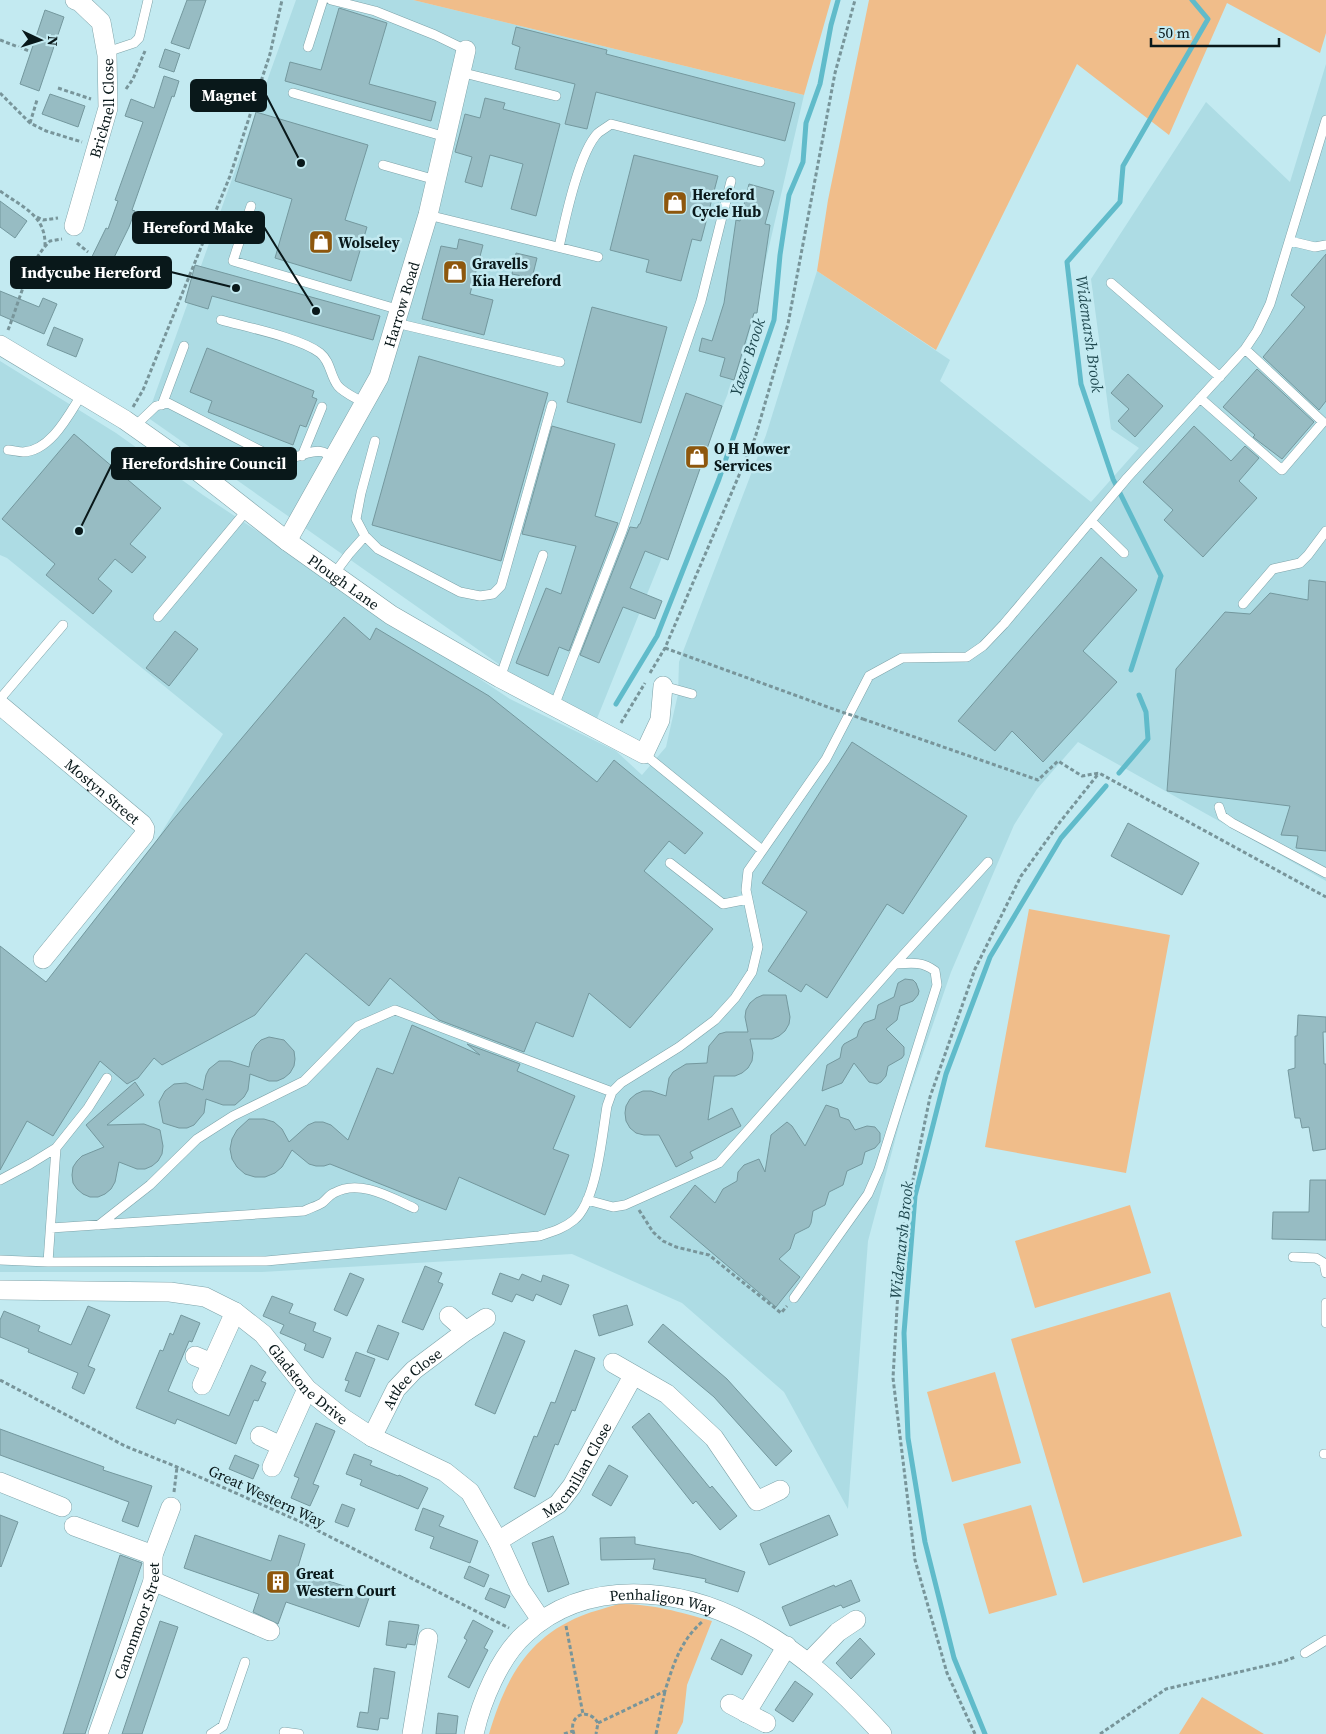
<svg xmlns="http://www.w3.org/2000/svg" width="1326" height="1734" viewBox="0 0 1326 1734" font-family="'Source Serif 4',serif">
<rect width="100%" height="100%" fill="#c3eaf1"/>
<path fill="#addce4" d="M296,0H413L804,95L745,351L596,721L530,686L147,417Z
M1326,64V881L1078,742L1037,789L1014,825L951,972L902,1114L868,1241L848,1509L784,1392L682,1303L572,1254L262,1272H0V946L46,982L158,838L223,734L7,558L0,555V361L116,433L203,495L510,699L616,751L642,775L666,747L678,694L679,662L766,435L817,271L950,360L940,381L1091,502L1139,448L1111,429L1091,279L1206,102L1290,182Z"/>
<path fill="#f0bd8a" d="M413,0H831L804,95Z
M869,0H1326V33L1320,53L1227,3L1169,135L1077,64L936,350L817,271L828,200Z
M1029,909L1170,935L1126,1173L985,1147Z
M1130,1205L1151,1273L1035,1308L1015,1241Z
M1170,1292L1242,1536L1083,1583L1011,1339Z
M995,1372L1021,1463L952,1482L927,1392Z
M1031,1505L1057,1595L989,1614L963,1524Z
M619,1604C655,1604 678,1612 712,1621L687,1685L683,1722L677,1734H489C505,1680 527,1638 581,1616C593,1611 606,1608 619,1604Z
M1202,1697L1264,1734H1179Z"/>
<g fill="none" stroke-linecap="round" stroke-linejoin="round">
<path stroke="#60bbca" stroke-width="5" d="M1131,670L1161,576L1113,479L1081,384L1067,262L1120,202L1123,166L1208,19L1192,0
M616,704L657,636L719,479L774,320L780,255L789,195L803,162L806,123L820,84L831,25L838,0
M1119,773L1148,739L1146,712L1139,695
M985,1734L954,1658L925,1542L908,1438L904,1333L915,1196L946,1074L990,957L1061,838L1106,786"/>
</g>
<path fill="#97bcc3" stroke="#74989e" d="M187,0H206L189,49L171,43Z
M339,8L387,23L369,84L436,102L431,121L285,81L290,62L321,70Z
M45,10L64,17L39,91L20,84Z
M516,27L607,50L606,54L795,103L785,141L596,92L587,129L565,124L575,84L515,69L520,47L512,44Z
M165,49L180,54L174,72L159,67Z
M164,76L179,81L174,97L172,96L132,210L135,211L129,227L102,282L84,273L106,228L108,229L118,201L115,200L143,122L125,116L131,99L154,108Z
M50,94L85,106L78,127L42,114Z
M485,98L505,103L503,109L560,124L536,216L511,209L523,164L490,155L482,187L465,182L472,157L455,152L465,114L480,118Z
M256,112L368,145L345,220L367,227L351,281L275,258L292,199L235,181Z
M634,155L718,176L701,241L692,239L681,281L646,272L649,260L610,250Z
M749,184L774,191L765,224L770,225L757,313H754L734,380L720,376L725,358L699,351L702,338L712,341L724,303L736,220L740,221Z
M0,201L27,221L15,238L0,227Z
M459,239L483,245L470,294L493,300L484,335L422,319L441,246L457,249Z
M516,253L537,258L532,278L512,274Z
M1326,254V401L1319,410L1263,357L1305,307L1291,295Z
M195,265L380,316L373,340L212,296L208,309L185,302Z
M0,291L39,307L43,298L57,304L44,334L0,315Z
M592,307L667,327L641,423L567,402Z
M54,327L83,339L76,357L47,345Z
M207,348L314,391L312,397L317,399L306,427L300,425L293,445L208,412L212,401L190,392Z
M419,356L548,393L501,561L372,525Z
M1257,369L1314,422L1282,459L1253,437L1255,435L1223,407Z
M1128,374L1163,406L1135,437L1118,421L1129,409L1111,393Z
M686,393L722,406L668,560L645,551L630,588L662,601L655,619L623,607L599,663L580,655L630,527L637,528L639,524H640Z
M552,426L615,444L595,516L618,523L569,651L559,647L548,676L516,663L546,588L561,594L576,546L522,534Z
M1194,426L1231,461L1245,446L1259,458L1239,481L1257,498L1203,557L1164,520L1173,510L1143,482Z
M74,434L161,508L130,544L146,557L132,573L115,559L98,579L112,591L93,614L46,575L55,564L2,519Z
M1101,557L1137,590L1083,651L1117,682L1043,762L1012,731L995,751L958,721Z
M1309,580L1326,582V851L1296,848L1298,836L1281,835L1290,806L1167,791L1176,669L1225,612L1250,614L1270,593L1308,600Z
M344,617L370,640L376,628L489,696L597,782L614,760L703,833L685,854L669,841L644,871L713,929L630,1028L589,993L573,1037L536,1022L524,1052L439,1020L390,978L369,1006L306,953L255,1015L162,1065L154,1058L138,1078L127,1084L100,1061L53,1136L27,1121L0,1170V946L46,982L172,821Z
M175,631L198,649L169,686L146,668Z
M852,742L967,816L903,914L887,904L827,998L806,984L801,992L768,971L807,912L762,883Z
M1128,823L1199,863L1182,895L1111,856Z
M905,979L913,980L916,983L919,991L918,995L913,1001L900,1006L897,1020L886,1029L904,1047V1055L902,1058L888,1066L886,1076L881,1082L877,1084L869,1082L854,1063L842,1083L822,1091L827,1065L840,1058L842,1047L844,1044L857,1037L859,1030L864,1023L875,1019L878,1005L894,997L898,983Z
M763,995H786L790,1017L789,1024L785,1031L779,1036L772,1039H750L753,1053L752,1061L748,1068L742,1073L735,1076H714L708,1120L732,1108L741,1126L690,1152L693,1158L676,1167L659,1135H644L636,1133L630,1128L626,1121L625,1113L626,1106L630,1099L636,1094L643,1091H651L666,1096L669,1078L673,1072L686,1064L707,1063L709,1046L719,1034L726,1032H748L745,1017L746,1010L750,1003L756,998Z
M1298,1015L1326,1017V1032H1323L1324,1064H1326V1149L1313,1151L1309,1127L1302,1128L1300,1118H1295L1288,1070L1295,1068V1036H1297Z
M412,1025L480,1055L467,1044L520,1064L517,1071L575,1096L553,1149L569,1155L545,1215L459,1177L446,1210L330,1164L324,1166H316L309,1164L292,1150L282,1167L275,1173L265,1177H255L245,1174L237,1167L232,1159L230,1149L232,1139L237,1130L249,1119H264L274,1122L282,1129L289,1142L308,1125L315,1122H323L331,1125L348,1140L377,1068L393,1074Z
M269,1037L284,1040L294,1051L295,1059L294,1066L290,1073L284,1078L277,1081H269L250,1074L248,1090L244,1097L235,1105H223L206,1099L204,1113L194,1125L187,1128H179L163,1123L159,1102L165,1091L174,1084L186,1083L203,1090L206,1075L209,1069L219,1061H230L249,1067L252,1052L256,1045L261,1040Z
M135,1082L144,1095L107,1125L144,1124L160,1130L163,1146L162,1154L158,1161L152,1166L145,1169H137L119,1162L115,1182L111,1189L105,1194L98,1197H90L83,1194L77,1189L73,1183L72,1175L73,1167L77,1161L82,1156L104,1147L86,1125Z
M826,1105L838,1109L840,1117L849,1120L855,1130L867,1126L875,1127L880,1133V1142L875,1148L865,1152L862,1164L847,1171L843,1185L829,1192L825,1205L813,1211L811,1223L809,1227L795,1234L790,1249L779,1259L800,1277L776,1307L670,1217L695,1185L715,1203L723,1189L737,1181L738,1172L744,1165L759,1159L765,1172L771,1135L787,1122L792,1126L805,1146Z
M1310,1180H1326V1240L1272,1239L1273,1212H1309Z
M425,1266L442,1273L438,1282L443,1284L423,1330L402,1322Z
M350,1273L364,1279L347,1316L334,1310Z
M500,1273L519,1280L522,1274L541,1282L543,1275L569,1285L561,1305L536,1294L533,1301L516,1294L512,1302L492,1294Z
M272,1296L293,1304L289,1313L316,1323L313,1331L331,1338L323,1358L304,1350L306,1344L280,1333L284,1325L263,1316Z
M627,1305L633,1325L599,1336L593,1315Z
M88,1306L110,1315L88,1366L95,1369L84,1394L72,1388L78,1373L28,1352L29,1349L0,1337V1320L4,1311L40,1326L38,1331L71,1345Z
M181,1315L200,1323L192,1342L189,1341L168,1391L229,1416L251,1365L266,1372L261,1381L266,1383L258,1401L254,1400L236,1444L177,1419L175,1424L136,1408L160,1350L163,1351L170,1333L173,1335Z
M663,1324L727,1379L792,1451L776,1466L714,1397L648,1342Z
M378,1325L399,1333L388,1360L367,1352Z
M504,1332L525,1341L495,1414L475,1405Z
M575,1350L595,1358L575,1411L572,1410L558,1445L555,1444L535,1497L514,1488L534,1436L537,1437L551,1402L555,1403Z
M356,1352L375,1359L360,1397L345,1391L349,1381L345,1380Z
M649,1413L710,1488L712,1486L737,1516L720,1530L696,1501L693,1504L632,1427Z
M316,1423L335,1431L313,1484L319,1486L310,1506L291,1498L299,1478L294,1476Z
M0,1429L104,1467L103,1470L152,1486L138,1527L122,1521L129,1502L0,1455Z
M354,1454L372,1461L370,1465L398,1476L399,1475L428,1488L418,1509L360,1485L362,1480L346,1474Z
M235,1455L259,1465L253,1479L229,1469Z
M609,1465L628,1476L611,1506L592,1495Z
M342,1504L355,1509L348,1527L335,1522Z
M423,1508L444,1516L439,1526L478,1541L470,1563L430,1548L434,1537L415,1530Z
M0,1515L18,1522L1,1567L0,1566Z
M829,1515L838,1535L769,1565L760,1544Z
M195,1535L271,1561L279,1535L305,1544L297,1570L370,1595L359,1627L286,1602L278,1624L253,1612L259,1594L184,1568Z
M553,1536L569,1584L548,1592L532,1543Z
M635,1537V1544L690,1554L745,1572L738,1592L705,1582L706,1579L653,1569L655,1559L601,1560L600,1538Z
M120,1555L142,1563L85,1734H63Z
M469,1566L489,1575L484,1587L464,1578Z
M851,1580L860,1601L843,1608L841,1605L790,1626L782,1607L834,1585L835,1587Z
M490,1588L510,1596L505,1608L485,1599Z
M473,1620L493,1631L484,1648L488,1650L469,1688L448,1677L467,1640L464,1638Z
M160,1621L178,1627L142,1734H122Z
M389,1621L419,1625L415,1645L407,1644L406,1648L386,1645Z
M860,1638L875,1654L851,1679L836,1663Z
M721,1639L752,1655L742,1675L711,1659Z
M374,1668L395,1672L388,1719L380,1718L378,1730L357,1727L360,1712L368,1713Z
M795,1681L813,1694L793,1722L775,1710Z
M438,1713L458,1716L456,1734H436Z"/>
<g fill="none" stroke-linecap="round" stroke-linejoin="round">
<defs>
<path id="service" d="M331,0L375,11L435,35L466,50
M308,47L323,0
M107,52L134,43L139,38L148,0
M460,72L556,96
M293,93L446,137
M383,165L436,180
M251,206L233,261L400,310
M428,215L598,257
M1290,241L1315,247L1326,245
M559,247C565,220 579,152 598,133C602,130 607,127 611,124L760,162
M1111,283L1220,377
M221,320C246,327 301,338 320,353C331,362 330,376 338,386C344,393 356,398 364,403
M396,323L560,362
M1200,398L1282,470L1323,422L1245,349
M162,405L184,346
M134,427L156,406L168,403L271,456C295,464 307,448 323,452C326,453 330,456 334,458
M375,441L361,493L356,519L365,536L378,549L460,592L480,596L493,594L501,586L552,405
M8,450C12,450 18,452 23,452C51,451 69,414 82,394
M302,456L322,407
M1091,521L1124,553
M334,574L349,554L365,536
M1243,604L1273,569L1300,563L1308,555L1326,531
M158,617L247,510
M500,678L543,555
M663,686L692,694
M0,699L63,625
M554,706L622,531L701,301L731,181
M644,754L762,850
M1219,807L1222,816L1232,823L1326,873
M670,863L723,904L748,899
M0,1180L30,1164L56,1148L88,1108L107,1078
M587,1200L613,1207L625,1205L719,1163L895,964L988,862
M99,1225L150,1185L197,1139L233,1116L304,1081L358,1026L395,1010L612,1092
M51,1228L304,1211C310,1208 317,1206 322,1203C326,1200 329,1195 334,1193C359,1178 392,1198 414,1208
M1293,1257L1316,1258L1324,1263L1326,1273
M0,1260L48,1262L266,1261L539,1236C551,1232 563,1229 574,1220C597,1201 602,1135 607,1106L612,1092L621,1083L679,1047L715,1020L735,998L752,972L758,947L746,890L748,871L826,759L869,676L902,658L967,657L983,646L1004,624L1127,478L1245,349L1257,331L1270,304L1326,120
M48,1262L56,1148
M794,1298L868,1194L879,1169L937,985L935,971C922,961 911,963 895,964
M1326,1303V1323
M1324,1454H1326
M1305,1653L1326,1640
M284,1732L299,1734
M211,1734L223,1726L245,1662"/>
<g id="minor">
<path id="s1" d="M74,226L108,108L107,55L101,22L80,2L75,0"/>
<path id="s2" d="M0,345L125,420L200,473L287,541L391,615L500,678L644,754L660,720L663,686"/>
<path id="s3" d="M287,541L379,377L428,215L466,50"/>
<path id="s4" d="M0,705L142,824L145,829L144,835L43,959"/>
<path id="s5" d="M0,1290L170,1292L205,1297L235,1312L263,1334L307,1389L343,1418L372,1437L445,1472L470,1492L498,1541L520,1589L541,1620"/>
<path d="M449,1316L466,1331"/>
<path d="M195,1356L212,1363"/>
<path d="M613,1363L667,1394L714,1438L757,1501L780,1490"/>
<path d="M202,1385L235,1312"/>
<path d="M260,1436L281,1446"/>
<path id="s6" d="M372,1437L396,1389L414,1370L466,1331L486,1318"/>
<path d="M272,1467L307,1389"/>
<path d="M0,1482L62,1507"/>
<path d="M74,1526L153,1555"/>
<path id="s7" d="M498,1541L558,1504L572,1486L633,1376"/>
<path d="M153,1581L270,1631"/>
<path d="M808,1663L838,1632L856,1620"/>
<path d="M730,1704L766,1723"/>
<path d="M746,1713L787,1646"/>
<path id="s8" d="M98,1734L153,1581V1555L171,1507"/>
<path d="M412,1734L428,1638"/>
<path id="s9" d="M474,1734C481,1702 500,1656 525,1634C586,1577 679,1587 748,1624C801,1651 843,1691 882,1734"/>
</g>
</defs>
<use href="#service" stroke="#7ea3a9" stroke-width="10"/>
<use href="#minor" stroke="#7ea3a9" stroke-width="20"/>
<path stroke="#78959a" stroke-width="3" stroke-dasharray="4 2.5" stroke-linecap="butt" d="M0,40L29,51
M58,88L91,99
M126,89L133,79L145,51
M0,93L30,123L46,131L82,142
M30,123L37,100
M0,191C22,207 46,215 45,246
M37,217L43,220L58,218
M77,243L88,252
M8,330C20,300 27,264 50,241L62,239
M133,407L143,390L230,176L270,54L282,0
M665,648L836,710
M650,673L665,648L755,438L788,324L835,73L855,0
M863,719L1038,780L1058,761L1082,776L1099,773L1326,897
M621,723L645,683
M639,1210L653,1232L663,1241L676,1247L709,1255L781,1313L787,1306
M0,1380L125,1446L177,1467L301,1522L509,1628
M174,1492L177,1467
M566,1626L583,1714
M598,1723L665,1691C673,1665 681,1640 702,1622
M564,1734L573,1731
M574,1734C567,1716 588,1706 598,1723L596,1734
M656,1734L665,1691
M975,1734L947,1673L915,1560L893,1378L901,1238L930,1097L975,969L1021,876L1060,822L1099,773
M1100,1734L1166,1689L1282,1662L1295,1657"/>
<use href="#service" stroke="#fff" stroke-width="9"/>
<use href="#minor" stroke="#fff" stroke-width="19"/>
<path stroke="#78959a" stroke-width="3" stroke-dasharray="4 2.5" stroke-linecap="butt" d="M836,710L863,719"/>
</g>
<defs>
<symbol id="shop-square" viewBox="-11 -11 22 22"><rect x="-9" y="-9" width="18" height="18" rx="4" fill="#8e570d" stroke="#c3eaf1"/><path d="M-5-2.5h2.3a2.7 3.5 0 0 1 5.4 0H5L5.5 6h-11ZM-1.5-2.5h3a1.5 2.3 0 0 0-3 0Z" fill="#fff"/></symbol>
<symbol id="building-square" viewBox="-11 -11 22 22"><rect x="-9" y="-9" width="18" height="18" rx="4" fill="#8e570d" stroke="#c3eaf1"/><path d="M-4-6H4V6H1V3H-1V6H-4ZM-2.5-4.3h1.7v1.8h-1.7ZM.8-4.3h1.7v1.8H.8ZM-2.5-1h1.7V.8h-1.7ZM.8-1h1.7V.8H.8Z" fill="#fff"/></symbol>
</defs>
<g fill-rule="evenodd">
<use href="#shop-square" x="661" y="189" width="28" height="28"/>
<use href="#shop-square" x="307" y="228" width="28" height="28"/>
<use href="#shop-square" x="441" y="258" width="28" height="28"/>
<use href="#shop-square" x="683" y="443" width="28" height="28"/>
<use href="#building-square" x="264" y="1568" width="28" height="28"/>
</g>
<g text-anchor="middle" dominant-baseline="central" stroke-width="5" stroke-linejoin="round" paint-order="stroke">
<g font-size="15" fill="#09181a" stroke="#c3eaf1">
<text stroke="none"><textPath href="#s1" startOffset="122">Bricknell Close</textPath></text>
<text stroke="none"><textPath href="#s3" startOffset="264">Harrow Road</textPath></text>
<text stroke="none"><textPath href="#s2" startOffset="418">Plough Lane</textPath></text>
<text stroke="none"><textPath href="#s4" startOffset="134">Mostyn Street</textPath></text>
<text stroke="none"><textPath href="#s6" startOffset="72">Attlee Close</textPath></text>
<text stroke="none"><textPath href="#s5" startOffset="342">Gladstone Drive</textPath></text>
<text stroke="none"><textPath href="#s7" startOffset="109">Macmillan Close</textPath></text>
<text transform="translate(267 1496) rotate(25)">Great Western Way</text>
<text stroke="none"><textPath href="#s9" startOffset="262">Penhaligon Way</textPath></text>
<text stroke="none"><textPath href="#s8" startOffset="120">Canonmoor Street</textPath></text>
</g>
<g font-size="15" font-weight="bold" fill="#09181a" stroke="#c3eaf1" text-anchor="start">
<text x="692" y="194">Hereford<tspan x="692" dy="17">Cycle Hub</tspan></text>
<text x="338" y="242">Wolseley</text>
<text x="472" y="263">Gravells<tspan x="472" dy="17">Kia Hereford</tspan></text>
<text x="714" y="448">O H Mower<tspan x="714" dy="17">Services</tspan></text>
<text x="296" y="1573">Great<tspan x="296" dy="17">Western Court</tspan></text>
</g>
<g font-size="16" font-style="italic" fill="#1f484f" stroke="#c3eaf1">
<text transform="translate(1090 334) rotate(82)">Widemarsh Brook</text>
<text transform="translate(747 357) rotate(-72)">Yazor Brook</text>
<text transform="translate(901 1240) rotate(-84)">Widemarsh Brook</text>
</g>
</g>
<path fill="none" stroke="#09181a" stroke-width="2" d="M301 163L266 95M316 311L264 227M236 288L171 272M79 531L112 464"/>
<g fill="#09181a" stroke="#c3eaf1" stroke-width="2">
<circle cx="301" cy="163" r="5"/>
<circle cx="316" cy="311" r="5"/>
<circle cx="236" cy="288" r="5"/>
<circle cx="79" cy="531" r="5"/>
</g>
<g fill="#09181a" stroke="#09181a" stroke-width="2">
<rect x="191" y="80" width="75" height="31" rx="5"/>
<rect x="133" y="212" width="131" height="31" rx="5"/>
<rect x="11" y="257" width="160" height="31" rx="5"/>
<rect x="112" y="448" width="184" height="31" rx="5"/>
</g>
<g font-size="16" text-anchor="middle" font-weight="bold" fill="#fff">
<text x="229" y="101">Magnet</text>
<text x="198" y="233">Hereford Make</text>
<text x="91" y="278">Indycube Hereford</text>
<text x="204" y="469">Herefordshire Council</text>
</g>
<g transform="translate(40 40) rotate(94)" stroke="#c3eaf1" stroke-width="4" paint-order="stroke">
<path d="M0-4L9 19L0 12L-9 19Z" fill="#09181a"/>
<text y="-8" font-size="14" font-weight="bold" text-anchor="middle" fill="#09181a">N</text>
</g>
<path d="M1151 38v8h128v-8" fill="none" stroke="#09181a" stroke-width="2.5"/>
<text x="1158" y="38" font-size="15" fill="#09181a" stroke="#c3eaf1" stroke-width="4" paint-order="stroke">50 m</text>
</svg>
